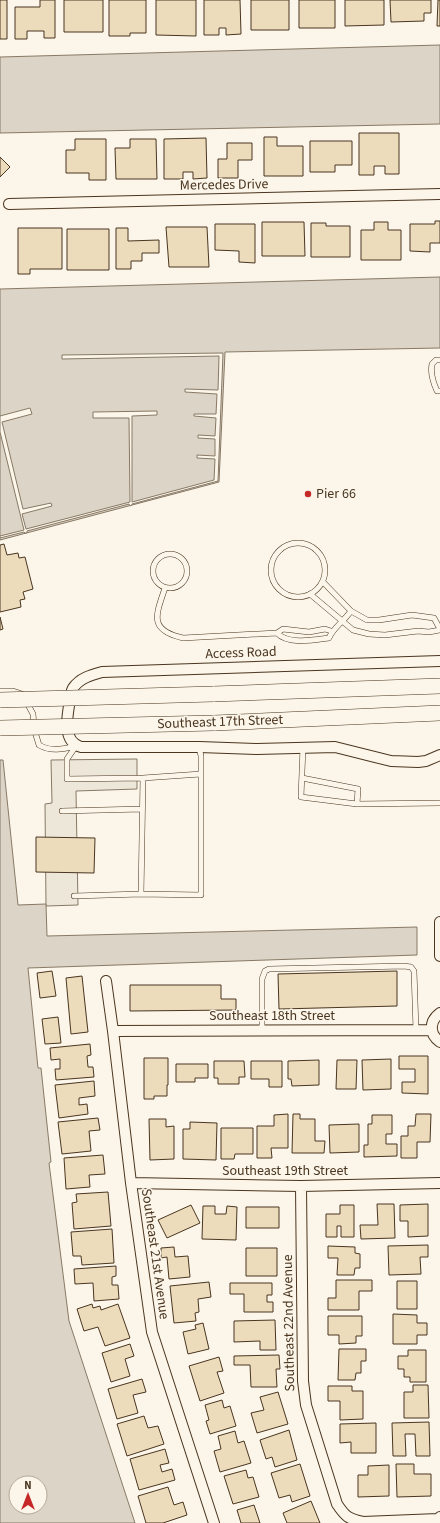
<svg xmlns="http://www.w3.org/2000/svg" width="440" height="1523" viewBox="0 0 440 1523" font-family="'Source Sans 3',sans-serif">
<rect width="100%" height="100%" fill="#fbf6e9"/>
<path fill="#ede7d9" stroke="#887966" d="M137,759V789L76,791L78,905L46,906L45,804L52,803L51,760Z"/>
<path fill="#dcd4c6" stroke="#887966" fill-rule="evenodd" d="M440,45V124L0,133V57Z
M440,277V348L225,352L219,482L0,540V289Z
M0,760H3L18,905L46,904L47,936L417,927V955L28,968L38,1068H41L51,1162L49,1163L69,1321L135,1523H0ZM16,1483H40V1507H16Z"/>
<path fill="#fbf6e9" stroke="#887966" d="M223,353L218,481L132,504V505L130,506L129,504L27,531V533H25L24,532L0,538V536L24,530L0,432V416L30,408L32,414L2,422L23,509L51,503L52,506L22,514L26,529L130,502L129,418H93V412L157,411V415L132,416V502L214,480L215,459L197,458V455L215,456V439L198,438V435L215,436L216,418L194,416V414H216L217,394L185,392V389L218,390L219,356L62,359V355Z"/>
<path fill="#ecdcbc" stroke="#4a3520" d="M0,0H7V39H0Z
M40,0H55V38H44V31H27V39H15V7H40Z
M64,0H103V32H64Z
M109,0H146V33H130V36H109Z
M156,0H196V36L156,35Z
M204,0H240L241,34L226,35V28H219V35H204Z
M251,0H289V30H251Z
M299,0H335V28H299Z
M345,0H384V25L345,26Z
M390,0H431V13H424V21L391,22Z
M438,0H440V26H437Z
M359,133H399V174H385V166H374V175H359Z
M264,137H277V146H303V176H264Z
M206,138L207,178L193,179V172H183V179H164V139Z
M75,139H106V180H89V173H66V150H75Z
M130,139H156L157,179H116L115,148H130Z
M310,141H352V165H335V172H310Z
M227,143H252V160H238V178H218V159H227Z
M0,157L10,167L0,177Z
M435,221H440V243H430V252L410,251V224H435Z
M262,222H304L305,256H262Z
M374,222H388V230H401V260H361V230H374Z
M311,223H326V226H350V257H311Z
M215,224H255V263L239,262V251L215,250Z
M166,227H207L209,267H169Z
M18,228H62V269H30V274H18Z
M116,228H128V241L159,240V253H142V261H131V269H116Z
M67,229H109V270H67Z
M4,544L7,555L18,553L19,558L25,557L33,589L23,592L25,599L20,600L21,607L0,612V545Z
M0,617L3,629L0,630Z
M36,837L95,838L94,873L36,872Z
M52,971L56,996L40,998L37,973Z
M397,971V1006L279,1009L278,974Z
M82,976L88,1032L71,1034L66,978Z
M130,985H221V999H236V1010L130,1011Z
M58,1017L61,1043L45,1044L42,1019Z
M90,1044L91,1055L87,1056L88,1067H93L94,1077L56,1080L55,1069H60V1059L51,1060L50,1048Z
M399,1056H428V1094L402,1093V1082H415V1069H399Z
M144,1058H168V1085H167V1096H154V1099H144Z
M391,1059V1089L363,1090L362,1060Z
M319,1060V1085L292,1086L291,1079H288V1061Z
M337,1060H357L356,1089H336Z
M214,1061H244L245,1077H239V1084H218V1078H214Z
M251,1061H282V1087H269V1079H251Z
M176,1064H208V1078H195V1082H176Z
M94,1081L95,1096L79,1098V1105L87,1104L88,1114L59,1118L55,1085Z
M288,1114V1148H271L272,1158H257V1126H274V1115Z
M293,1114H300V1119H315V1141H325L324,1153H292Z
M416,1114H431L430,1142H417V1158H401V1136H408V1126H415Z
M372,1115H392V1134H386V1144H397V1156L364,1157V1145H368V1124H372Z
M98,1118L100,1130L89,1131L91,1151L62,1154L58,1122Z
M149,1119H166V1127L174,1126V1159L150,1160Z
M190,1122L217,1123L216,1160L183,1159V1129H190Z
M359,1124V1152L330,1153L329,1125Z
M221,1128H253V1154H235L234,1159H221Z
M103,1155L105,1174L89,1175L90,1187L66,1189L64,1158Z
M108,1192L111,1226L74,1229L72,1203L77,1202L76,1194Z
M377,1204H394L395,1238L361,1239L360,1225H378Z
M428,1204V1236L408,1237V1221H400V1205Z
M191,1205L200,1223L167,1238L158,1220Z
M340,1205H354V1237H341V1226H337V1237H326V1214H340Z
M203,1206H215V1214H226L227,1206L237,1207L236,1240L202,1239Z
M246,1207H279V1228H246Z
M112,1229L114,1263L82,1265L81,1256H73L71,1232Z
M428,1245V1257H420L421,1274L389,1275L388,1246Z
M328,1246L355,1247V1253L360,1254V1268H355L354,1275H337L338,1258H328Z
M174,1247L175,1257L188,1256L190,1277L169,1279L167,1257L161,1258V1248Z
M246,1248H277V1276H246Z
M116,1266V1276L112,1277V1285H118L119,1299L94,1301L93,1283L75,1284L74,1269Z
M336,1280H372V1291H359V1310H328V1298H336Z
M397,1281H417V1309H397Z
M209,1282L211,1297L198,1299L199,1312L195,1313L196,1321L174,1323L170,1286Z
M230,1283H272V1295H267V1302H273V1312H244V1294H230Z
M92,1304L93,1308L100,1306L101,1310L118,1304L130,1338L105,1346L98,1327L84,1331L77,1309Z
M393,1314L417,1315V1323H427V1335H417V1344H393Z
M328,1316H362V1336H356V1343L339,1344V1335H328Z
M275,1320L276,1350H260V1341L234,1342V1321Z
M203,1323L209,1349L188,1354L183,1332L196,1329L195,1325Z
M130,1344L134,1356L125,1359L130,1376L111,1382L102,1353Z
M339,1349H366V1361H361V1373H356L355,1380H338Z
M408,1350H426V1382H410V1377H404V1369H398V1356H408Z
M279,1355L280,1369H276L277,1387H251L250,1365H234V1356Z
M219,1357L223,1371L217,1372L224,1393L200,1401L189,1366Z
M142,1379L146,1392L133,1395L138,1413L117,1419L108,1389Z
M413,1385H428L429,1418H404V1392H413Z
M328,1386H352V1391H363V1419L340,1420V1401H328Z
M278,1392L288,1424L257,1433L251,1413L264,1410L260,1397Z
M222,1400L224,1408L230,1406L236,1426L210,1434L206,1421L209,1420L205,1405Z
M144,1416L148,1428L158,1426L164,1444L127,1456L117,1424Z
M429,1422L430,1456H416L415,1434H405L406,1456H393L392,1423Z
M376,1423V1453H351V1442L340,1443V1424Z
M289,1430L297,1460L275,1467L272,1457L266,1459L260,1440Z
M235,1431L238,1443L244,1441L251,1463L220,1472L214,1451L221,1449L218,1436Z
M165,1449L169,1463L160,1465L162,1472L172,1469L175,1480L139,1490L130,1459Z
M300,1464L310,1496L292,1502L290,1495L279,1498L271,1473Z
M396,1464H414V1474H431V1496L397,1497Z
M389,1465V1496L358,1497V1475H368V1466Z
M246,1470L248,1478L253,1477L259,1497L233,1504L224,1476Z
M168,1487L174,1505L183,1502L187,1515L163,1523H146L138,1496Z
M311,1501L320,1523H287L283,1513Z
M254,1505L260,1523H241L237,1510Z"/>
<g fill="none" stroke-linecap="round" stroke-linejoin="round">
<defs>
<path id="lane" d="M440,360H436L432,364C430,373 433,382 437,391H440
M271 570a27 27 0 1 1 54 0a27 27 0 1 1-54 0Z
M153 571a17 17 0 1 1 34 0a17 17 0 1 1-34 0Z
M323,582L351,611L367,620H379L412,615L434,618L440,629
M165,588C156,615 148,630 183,638L277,633
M310,594L353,630L369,634L385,635L418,631L429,632L440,630
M331,631L325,629L309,632L283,629L277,633C288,645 314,640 329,638C333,628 344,621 351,611
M0,691H13L22,694
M26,701L33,714L34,725
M32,732H35L39,745C51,752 63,749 76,746
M76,746L67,759V779L143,778L201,774
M303,747L301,797L357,804L440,803
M302,778L358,789L357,804
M62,811L142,809
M141,894L143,778
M74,896L141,894L201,895V756L199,747
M262,1030V979L265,971L269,969L404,966L411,967L414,971L416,1030"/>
<path id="street" d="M9,204L440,194
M440,661L102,672C91,675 80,678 73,688C71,691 71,697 70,700C67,716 62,742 81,747H199L257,749L335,747L391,761L418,762L426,761L440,755
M440,922V956
M106,981L113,1031L131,1183L152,1332L214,1523
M440,1013C429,1021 429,1034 440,1042
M113,1031L432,1030
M131,1183L301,1186L440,1183
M301,1186L303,1381L306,1405L337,1504C345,1516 348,1519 363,1522L438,1519L440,1517"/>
<path id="primary" d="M213,694L440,686
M214,723L440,713"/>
</defs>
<use href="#lane" stroke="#4a3520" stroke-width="6"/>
<use href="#street" stroke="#4a3520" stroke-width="12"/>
<use href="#primary" stroke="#4a3520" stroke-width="16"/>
<use href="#lane" stroke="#fbf6e9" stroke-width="5"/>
<use href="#street" stroke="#fbf6e9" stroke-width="10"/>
<use href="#primary" stroke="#fbf6e9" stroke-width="15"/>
<defs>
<path id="primary-bridge" d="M0,700L213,694
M0,728L214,723"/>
</defs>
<use href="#primary-bridge" stroke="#4a3520" stroke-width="16" stroke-linecap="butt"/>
<use href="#primary-bridge" stroke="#fbf6e9" stroke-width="15"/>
</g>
<circle fill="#c62828" stroke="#fbf6e9" stroke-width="1.5" cx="308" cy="494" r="4"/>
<g text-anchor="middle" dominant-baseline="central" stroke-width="3" stroke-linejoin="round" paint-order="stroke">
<g font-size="14" fill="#4a3520" stroke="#fbf6e9">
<text transform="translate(224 185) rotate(-1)">Mercedes Drive</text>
<text transform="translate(241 653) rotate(-2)">Access Road</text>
<text transform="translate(220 722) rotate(-2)">Southeast 17th Street</text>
<text x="272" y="1016">Southeast 18th Street</text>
<text x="285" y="1171">Southeast 19th Street</text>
<text transform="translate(155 1254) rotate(82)">Southeast 21st Avenue</text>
<text transform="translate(289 1323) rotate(-91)">Southeast 22nd Avenue</text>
</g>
<g font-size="14" fill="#4a3520" stroke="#fbf6e9" text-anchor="start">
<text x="316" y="494">Pier 66</text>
</g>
</g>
<g transform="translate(28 1495)"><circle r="19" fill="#fbf6e9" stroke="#b4a999"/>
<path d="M0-3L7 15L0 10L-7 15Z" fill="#c62828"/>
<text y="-6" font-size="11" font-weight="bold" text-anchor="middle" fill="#4a3520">N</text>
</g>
</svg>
